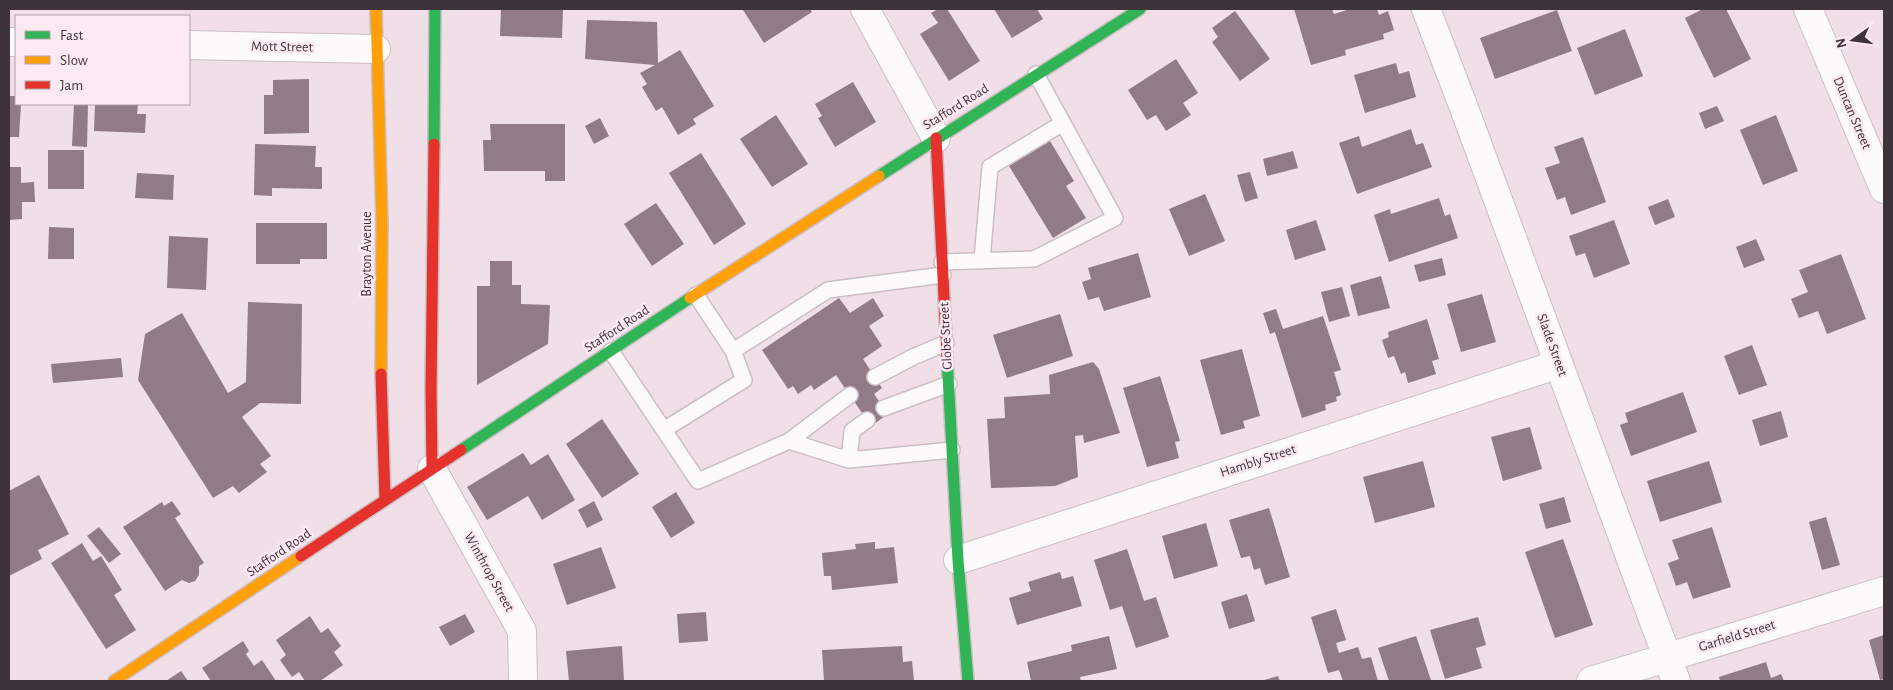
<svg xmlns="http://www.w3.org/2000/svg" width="1893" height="690" viewBox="0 0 1893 690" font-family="'Alegreya Sans',sans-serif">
<rect width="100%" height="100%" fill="#f0dfe7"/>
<path fill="#907b86" d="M501,9H563L562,38L500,36Z
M744,9H810L812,12L764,43L743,10Z
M938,9H947L980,61L949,81L920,34L938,23L931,13Z
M994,9H1037L1043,19L1012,38Z
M1294,9H1332L1334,14L1350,9H1377L1379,15L1388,11L1394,30L1383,34L1384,39L1345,50L1346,55L1311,65Z
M1703,9H1726L1751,59L1714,78L1685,18Z
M1557,10L1572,51L1495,79L1480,38Z
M1235,11L1270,59L1240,81L1212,42L1218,37L1212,28Z
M587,20L657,22L658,63L680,50L714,106L693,119L696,124L678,135L662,107L656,111L642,87L647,84L640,73L655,65L585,59Z
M1625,29L1643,76L1595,95L1577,48Z
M1176,59L1198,93L1183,103L1191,115L1166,131L1156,115L1147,120L1128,90Z
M1396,63L1399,74L1409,71L1416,97L1365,113L1354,75Z
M309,79V133L264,134V95H273V80Z
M853,82L876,122L835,147L818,118L822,116L815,104Z
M9,96H16V104H21L19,137H9Z
M74,104H88L87,147L72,146Z
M95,104H138L137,114H146L145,133L94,131Z
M1717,106L1724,121L1705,129L1699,113Z
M776,115L808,164L772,187L740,139Z
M1776,115L1798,171L1763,185L1740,130Z
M600,118L609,136L594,144L585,126Z
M490,124H565V181H545V171H484L483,140H491Z
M1411,129L1416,145L1423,143L1432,167L1357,194L1339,143L1359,136L1362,147Z
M1583,137L1606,202L1571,215L1565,197L1557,200L1545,168L1560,163L1554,147Z
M1050,141L1074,181L1066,186L1086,218L1053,238L1009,166Z
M255,144L316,146L315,167H322V189L272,188V196L254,195Z
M48,150H84V189H48Z
M1293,151L1298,168L1267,176L1263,159Z
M701,153L746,224L714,245L669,173Z
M9,167H21V183L34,182L35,202H22V219L9,220Z
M1250,172L1258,198L1245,202L1237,175Z
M137,173L174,175L173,200L135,198Z
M1205,194L1225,241L1189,256L1169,209Z
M1439,198L1445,216L1450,214L1458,238L1389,262L1374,215L1390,209L1391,214Z
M1668,199L1675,217L1655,225L1648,207Z
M656,203L684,244L652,266L624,224Z
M1316,220L1326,250L1295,260L1286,230Z
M1614,220L1630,264L1594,278L1585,253L1576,256L1569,236Z
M256,223H327V259H300V264H256Z
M49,227L74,228V259H48Z
M169,236L208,238L206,290L167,288Z
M1756,239L1765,260L1744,268L1736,247Z
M1138,253L1151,297L1104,311L1099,297L1088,300L1082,282L1091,279L1088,268Z
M1841,254L1866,319L1827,334L1818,311L1799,318L1791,299L1808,292L1799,270Z
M1442,258L1446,275L1419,282L1414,265Z
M490,261H512V285H521V304L550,305L548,344L477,385V286H490Z
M1381,276L1390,308L1358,316L1350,285Z
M1342,287L1350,316L1329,322L1321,292Z
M1482,294L1496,342L1461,352L1447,304Z
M839,298L850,313L873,298L884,316L869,326L882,346L863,359L882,388L874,394L888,414L871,426L836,375L814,390L811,385L798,394L793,386L788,389L762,350Z
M248,302L302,304L301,404L260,403L242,417L271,456L260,464L267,472L239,493L233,486L213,498L138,380L145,334L182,313L228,393L246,382Z
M1276,309L1283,329L1323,316L1341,370L1334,372L1341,395L1336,397L1337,401L1325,405L1326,410L1302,418L1275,332L1270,334L1263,313Z
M1060,314L1073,356L1007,378L993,335Z
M1427,319L1439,359L1432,361L1436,374L1408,383L1405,372L1401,374L1394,356L1388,358L1382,340L1389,337L1388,332Z
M1752,345L1767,385L1739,395L1724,356Z
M1242,349L1260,416L1243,421L1245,428L1221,435L1200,360Z
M121,358L123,377L53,383L51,364Z
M1093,362L1099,369L1120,433L1084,443L1083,435L1075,436L1078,477L1055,486L991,488L987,419L1005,418L1004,397L1050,394L1049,375Z
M1160,376L1180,441L1175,442L1179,458L1147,467L1123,388Z
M1683,392L1697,432L1631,456L1620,425L1628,422L1625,413Z
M1781,411L1788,437L1760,446L1752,420Z
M602,419L639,474L602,498L566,444Z
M1530,427L1542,469L1503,481L1491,437Z
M523,453L531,465L548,454L575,500L542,520L528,496L487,520L467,487Z
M1423,461L1435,507L1375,523L1363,477Z
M1709,461L1722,502L1660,522L1647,481Z
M39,475L69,534L38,550L42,559L9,576V491Z
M676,492L695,523L671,538L652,507Z
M1564,497L1571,522L1546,529L1539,504Z
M172,501L181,514L175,518L204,563L199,566V575L195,581L189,583L182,580L165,591L123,527L162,502L164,506Z
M594,501L603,520L587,528L578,510Z
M1269,508L1290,577L1265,585L1260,568L1254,570L1250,556L1241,558L1229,520Z
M1826,517L1840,565L1822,570L1809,522Z
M1206,523L1218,566L1174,579L1162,536Z
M99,527L121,554L109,563L87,536Z
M1712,527L1731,587L1693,599L1687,582L1676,586L1668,563L1679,559L1672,540Z
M1563,539L1593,625L1555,638L1525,552Z
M875,542V549L894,547L898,583L832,590L831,576H824L822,553L856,549L855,544Z
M82,543L93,561L101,556L122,590L114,595L136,630L106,649L51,563Z
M601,547L616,588L567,605L553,564Z
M1127,549L1144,601L1156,597L1169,637L1136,648L1122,606L1110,610L1094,560Z
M1060,572L1062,579L1073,576L1082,606L1017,625L1009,598L1031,591L1028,582Z
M1247,594L1255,621L1229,629L1221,602Z
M1336,609L1346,640L1336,643L1339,653L1358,647L1362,659L1371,657L1378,681H1343L1339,670L1328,673L1311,617Z
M706,612L708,641L679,643L677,614Z
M465,614L475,632L450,646L439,627Z
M310,616L321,633L328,628L341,646L334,652L343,665L320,681H305L299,672L292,677L280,660L286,655L276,640Z
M1478,617L1486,645L1476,648L1482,668L1445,679L1430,630Z
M1884,635V679L1880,680L1869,640Z
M1109,636L1117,669L1080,677L1081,681H1031L1027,662L1072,651L1071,645Z
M1416,636L1431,680L1389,681L1378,648Z
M243,641L249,651L246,654L254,666L262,660L276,681H211L202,668Z
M622,646L624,681H569L566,651Z
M902,646L903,662L912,661L914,681H824L822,650Z
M1766,662L1771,678L1781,674L1784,681H1720L1719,677Z
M181,671L188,681H166Z
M1278,676L1280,681H1261Z"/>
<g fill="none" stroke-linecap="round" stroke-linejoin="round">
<defs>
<path id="lane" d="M982,260L990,167L1063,123
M942,262L1034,259L1115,218L1036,74
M611,351L698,481L789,441L849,460L952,450
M733,351L828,290L943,275
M875,377L913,357L946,343
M884,408L949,384
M665,429L744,380L733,351L696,295
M789,441L850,395
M849,460L852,431L867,420"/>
<path id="street" d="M865,9L936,138
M1426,9L1464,108L1676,681
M1808,9L1884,189
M9,42H16
M189,45L376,49
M432,469L522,631L523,681
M958,560L1559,364
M1591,681L1884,591"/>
<path id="fast" d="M434,144L435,9
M879,176L1140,9
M947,357L958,560L968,681
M461,450L690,298"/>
<path id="slow" d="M376,9L382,222L381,374
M690,298L879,176
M114,681L301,556"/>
<path id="jam" d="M936,138L947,357
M381,374L385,499
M432,469L431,389L434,144
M301,556L461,450"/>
</defs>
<use href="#lane" stroke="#cbbec4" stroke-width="18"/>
<use href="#street" stroke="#cbbec4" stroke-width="30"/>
<use href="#fast" stroke="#cbbec4" stroke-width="14"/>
<use href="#slow" stroke="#cbbec4" stroke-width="14"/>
<use href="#jam" stroke="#cbbec4" stroke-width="14"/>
<use href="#lane" stroke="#fdfafb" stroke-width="15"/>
<use href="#street" stroke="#fdfafb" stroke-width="28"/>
<use href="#fast" stroke="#30b455" stroke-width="11"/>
<use href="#slow" stroke="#ff9f0a" stroke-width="11"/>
<use href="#jam" stroke="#e5322d" stroke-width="11"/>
</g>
<g text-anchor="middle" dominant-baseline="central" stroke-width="5" stroke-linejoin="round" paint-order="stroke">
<g font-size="14" fill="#3e3338" stroke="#fceaf2">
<text transform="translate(282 47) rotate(1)">Mott Street</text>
<text transform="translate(956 107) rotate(-32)">Stafford Road</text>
<text transform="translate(1852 113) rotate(67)">Duncan Street</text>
<text transform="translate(367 254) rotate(-90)">Brayton Avenue</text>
<text transform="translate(617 329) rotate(-33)">Stafford Road</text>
<text transform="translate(946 336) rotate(-93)">Globe Street</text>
<text transform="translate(1552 345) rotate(70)">Slade Street</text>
<text transform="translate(1258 461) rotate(-18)">Hambly Street</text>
<text transform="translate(279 553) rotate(-34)">Stafford Road</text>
<text transform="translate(489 572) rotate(61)">Winthrop Street</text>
<text transform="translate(1737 636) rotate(-17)">Garfield Street</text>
</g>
</g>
<rect width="1893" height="690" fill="none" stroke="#3e3338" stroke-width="20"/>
<rect x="15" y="15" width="175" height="90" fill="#fceaf2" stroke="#b0a1a8"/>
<rect x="25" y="31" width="25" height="8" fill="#30b455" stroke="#b0a1a8"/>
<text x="60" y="40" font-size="15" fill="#3e3338">Fast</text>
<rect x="25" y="56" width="25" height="8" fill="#ff9f0a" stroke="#b0a1a8"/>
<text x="60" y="65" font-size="15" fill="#3e3338">Slow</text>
<rect x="25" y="81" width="25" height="8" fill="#e5322d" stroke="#b0a1a8"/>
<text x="60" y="90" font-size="15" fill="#3e3338">Jam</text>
<g transform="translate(1853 40) rotate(256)" stroke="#fceaf2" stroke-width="4" paint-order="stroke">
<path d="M0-4L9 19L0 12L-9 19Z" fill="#3e3338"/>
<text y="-8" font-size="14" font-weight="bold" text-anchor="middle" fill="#3e3338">N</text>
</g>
</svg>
